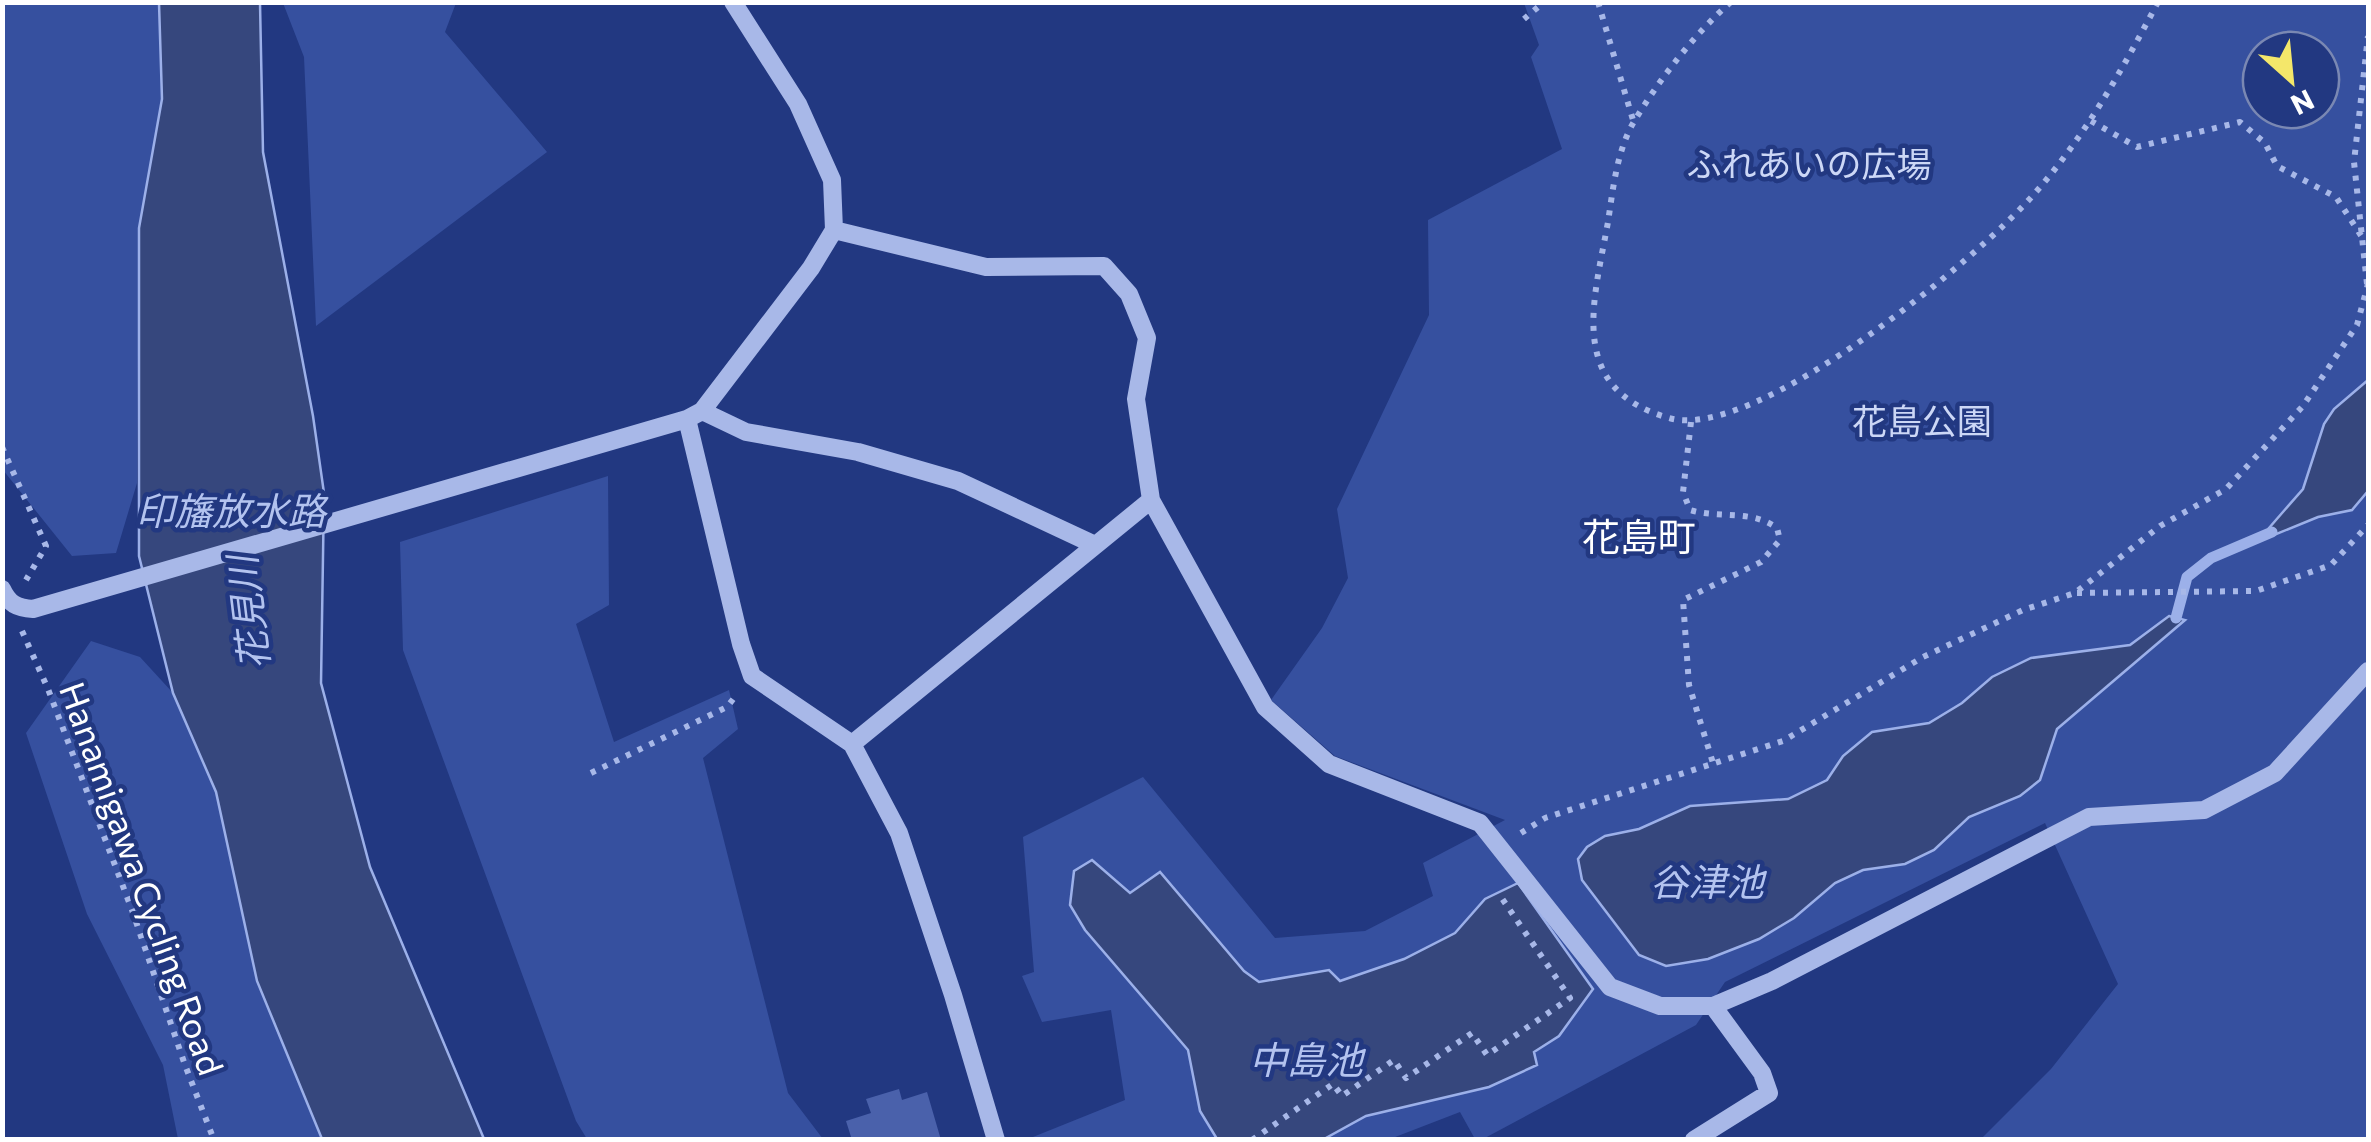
<svg xmlns="http://www.w3.org/2000/svg" width="2371" height="1142" viewBox="0 0 2371 1142" font-family="Commissioner,'Noto Sans JP',sans-serif">
<rect width="100%" height="100%" fill="#223881"/>
<path fill="#36509f" fill-rule="evenodd" d="M3,3H159L162,99L139,228L137,483L116,553L72,556L3,470Z
M283,3H456L445,32L547,152L316,326L304,57Z
M1524,3H2368V1139H1981L2051,1069L2118,984L2045,823L1725,982L1696,1025L1483,1139H1475L1460,1112L1390,1139H1028L1125,1100L1111,1010L1042,1022L1022,976L1034,972L1023,837L1143,777L1275,938L1365,931L1433,896L1423,863L1505,820L1335,756L1271,700L1322,628L1348,578L1337,509L1429,315L1428,220L1562,149L1531,57L1539,45ZM2261,50H2321V110H2261Z
M608,476L609,605L576,624L614,742L729,690L738,729L703,758L788,1093L823,1139H587L576,1121L403,650L400,542Z
M91,641L140,657L173,693L216,792L257,981L322,1139H178L163,1065L87,914L26,733Z"/>
<path fill="#36477d" stroke="#9cb0e9" stroke-width="2.5" d="M159,3H260L263,152L313,416L324,493L321,683L370,867L484,1139H322L257,981L216,792L173,693L139,556V228L162,99Z
M2368,380V491L2352,510L2318,517L2274,535L2269,528L2303,489L2324,424L2334,409Z
M2169,616L2185,620L2057,729L2040,780L2020,796L1969,817L1934,850L1905,864L1863,870L1835,883L1794,918L1759,939L1708,959L1666,966L1639,955L1582,880L1578,859L1587,847L1605,836L1639,829L1690,806L1788,799L1827,780L1843,756L1872,732L1929,723L1962,703L1992,677L2031,658L2130,645Z
M1092,860L1130,893L1160,872L1244,971L1259,982L1329,970L1340,981L1404,959L1455,933L1485,899L1518,883L1593,989L1559,1036L1534,1052L1537,1065L1489,1087L1366,1116L1324,1139H1217L1200,1111L1188,1050L1085,930L1070,905L1074,871Z"/>
<g fill="none" stroke-linecap="round" stroke-linejoin="round">
<path stroke="#9cb0e9" stroke-width="11" d="M2176,618L2187,577L2211,558L2272,532"/>
</g>
<path fill="#4a61ab" d="M899,1089L902,1100L927,1092L941,1140H852L846,1121L871,1113L866,1099Z"/>
<g fill="none" stroke-linecap="round" stroke-linejoin="round">
<path stroke="#a8b8e8" stroke-width="6" stroke-dasharray="5 8" stroke-linecap="butt" d="M1598,2L1633,120
M1731,2C1696,32 1659,80 1635,120C1617,149 1613,189 1608,222C1594,300 1565,389 1669,418C1755,443 1980,257 2035,193C2086,135 2122,70 2158,2
M1524,19L1544,2
M2091,121L2137,147L2240,122L2265,143L2277,166L2336,197L2362,237
M2367,284L2354,162L2368,36
M1691,422L1683,492L1690,510C1720,519 1751,509 1777,528L1780,540L1761,562L1683,600L1689,685L1713,763
M2,447L46,546L26,580
M2077,593L2256,591L2331,565L2368,525
M22,631L48,689L132,910L185,1065L214,1140
M591,773L727,707L738,693
M1521,833L1545,818L1783,741L1923,657L2023,610L2075,593L2160,526L2226,489L2303,406L2357,325L2368,284
M1252,1140L1333,1084L1342,1096L1394,1060L1406,1078L1472,1033L1487,1055L1570,998L1501,897"/>
<path stroke="#a8b8e8" stroke-width="18" d="M834,230L986,267L1104,266L1129,294L1147,338L1136,399L1151,500L1265,707L1329,764L1480,823L1610,987L1660,1006H1713L1772,981L2089,817L2204,810L2275,773L2368,671
M702,411L746,432L858,452L958,481L1095,545
M687,419L741,644L752,676L852,744L899,833L953,995L996,1140
M2,589C9,604 17,608 33,609L687,419L702,411L811,268L834,230L832,180L798,104L733,2
M852,744L1151,500
M1694,1140L1769,1093L1762,1073L1713,1006"/>
</g>
<g text-anchor="middle" dominant-baseline="central" stroke-width="9" stroke-linejoin="round" paint-order="stroke">
<g font-size="35" fill="#ccd7f6" stroke="#223881">
<text x="1809" y="162">ふれあいの広場</text>
<text x="1922" y="419">花島公園</text>
</g>
<g font-size="35" fill="#fff" stroke="#223881">
<text transform="translate(143 878) rotate(70)">Hanamigawa Cycling Road</text>
</g>
<g font-size="38" font-style="italic" fill="#b3c3ef" stroke="#223881">
<text x="231" y="509">印旛放水路</text>
<text transform="translate(247 613) rotate(-97)">花見川</text>
<text x="1707" y="880">谷津池</text>
<text x="1306" y="1058">中島池</text>
</g>
<g font-size="38" fill="#fff" stroke="#223881">
<text x="1639" y="535">花島町</text>
</g>
</g>
<rect width="2371" height="1142" fill="none" stroke="#ffffff" stroke-width="10"/>
<g transform="translate(2291 80) rotate(153)"><circle r="48" fill="#223881" stroke="#7a88b3" stroke-width="2.5"/>
<path d="M0-8L18 38L0 25L-18 38Z" fill="#f4e76a"/>
<text y="-15" font-size="28" font-weight="bold" text-anchor="middle" fill="#ffffff">N</text>
</g>
</svg>
